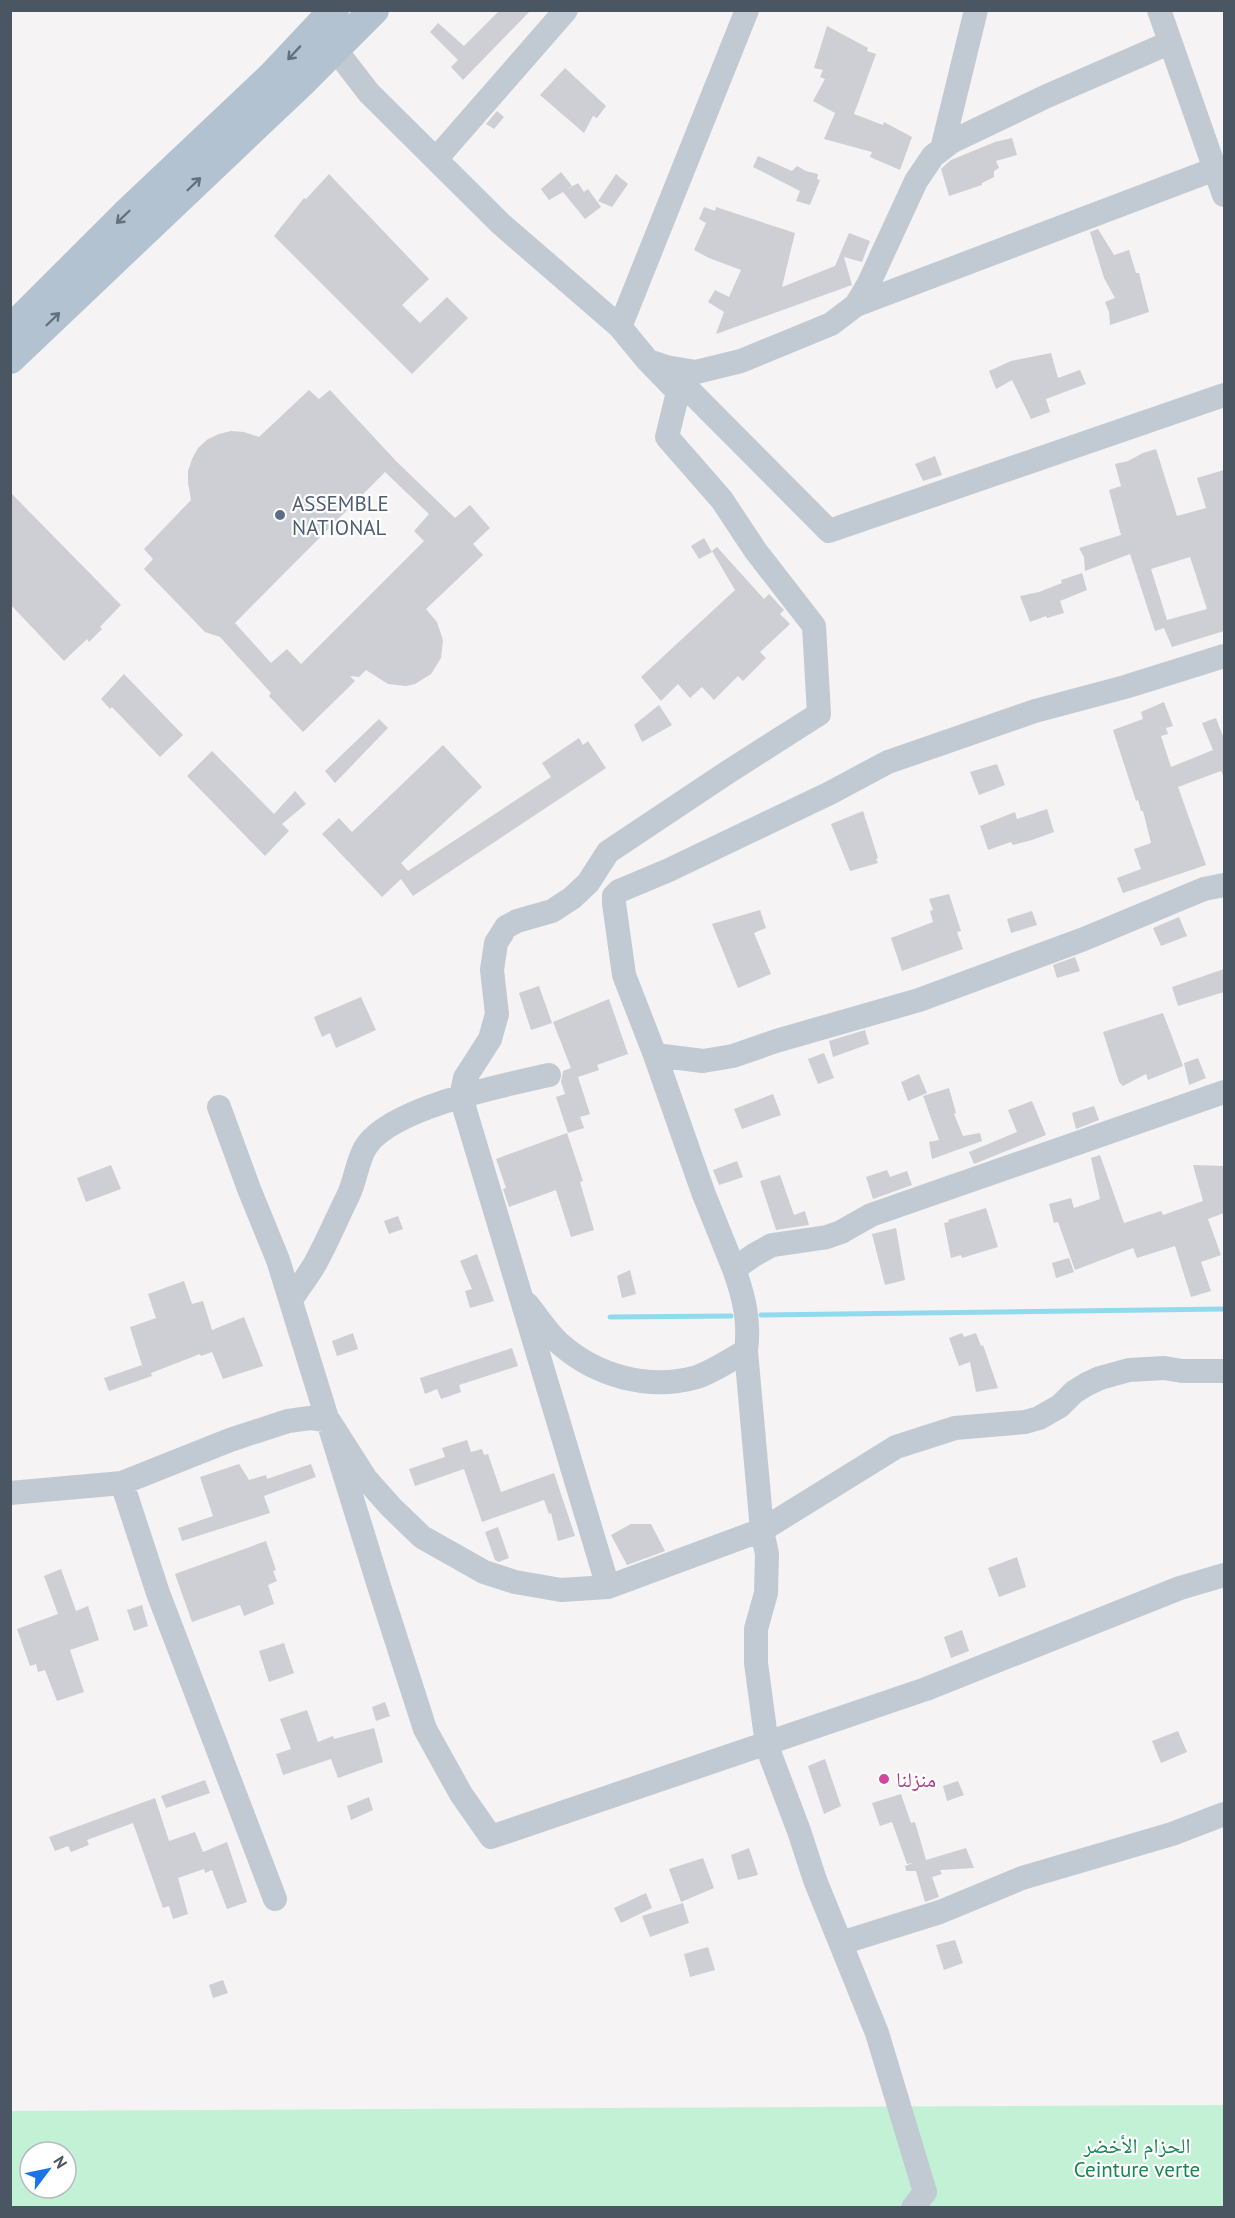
<svg xmlns="http://www.w3.org/2000/svg" width="1235" height="2218" viewBox="0 0 1235 2218" font-family="'PT Sans','Noto Naskh Arabic',sans-serif">
<rect width="100%" height="100%" fill="#f5f3f3"/>
<path fill="#c3f1d5" fill-rule="evenodd" d="M1224,2105V2207H11L10,2111ZM30,2152H66V2188H30Z"/>
<g fill="none" stroke-linecap="round" stroke-linejoin="round">
<path stroke="#90daee" stroke-width="5" d="M761,1315L1224,1309
M610,1317L731,1316"/>
</g>
<path fill="#cdcfd5" fill-rule="evenodd" d="M500,10H531L463,80L451,67L458,60L430,32L438,23L464,46Z
M827,26L868,48L867,51L876,54L854,114L883,125L884,122L912,137L900,170L870,157L872,152L824,139L835,113L813,101L825,79L820,77L823,70L814,68Z
M565,68L606,106L597,118L593,116L584,133L540,95Z
M497,111L504,117L494,129L486,124Z
M1012,138L1017,155L996,161L999,168L994,171V177L982,183V185L949,196L941,169L944,166L951,160L995,142Z
M758,156L792,171L797,166L806,171L818,174L817,179L820,180L810,205L796,201L800,191L753,167Z
M561,172L572,186L566,190L578,183L584,192L588,189L601,207L585,219L563,192L549,200L541,189Z
M329,174L429,279L402,305L420,323L447,297L468,318L412,374L274,236L304,198L306,199Z
M616,174L628,184L612,207L598,201Z
M704,207L715,211L716,207L795,233L782,287L835,266L849,233L870,241L862,262L844,257L852,285L716,334L724,312L708,302L715,290L729,297L741,270L709,258L694,250L706,223L699,219Z
M1098,229L1114,255L1129,250L1136,273H1139L1149,312L1110,325L1109,312L1105,302L1115,298L1104,278L1090,232Z
M1051,353L1058,378L1080,370L1086,384L1046,399L1050,412L1031,419L1012,380L996,389L989,371L1011,361Z
M309,390L319,399L330,390L396,461L455,518L470,505L490,528L473,544L483,555L426,609L437,622L443,640L441,658L431,674L415,684L406,686L388,684L366,670L359,677L350,676L355,681L303,732L269,696L271,693L220,637L205,632L144,569L153,559L144,549L191,500L188,483V471L192,459L198,448L208,439L219,434L231,431L244,432L259,437ZM385,472L429,514L414,531L424,541L301,664L287,649L271,663L235,623Z
M1156,449L1177,516L1206,508L1197,478L1224,470V631L1172,647L1164,628L1155,631L1130,554L1085,571L1084,557L1079,548L1121,535L1109,490L1121,486L1115,464L1128,461L1143,453ZM1190,557L1207,609L1167,620L1151,569Z
M935,456L942,475L923,481L915,464Z
M10,492L121,605L100,627L102,629L89,642L87,639L64,661L10,604Z
M704,538L712,552L699,559L691,546Z
M717,547L764,599L769,594L784,610L780,614L790,624L760,652L766,658L743,681L738,676L714,700L702,687L690,698L678,684L661,701L641,677L735,590L712,551Z
M1082,573L1087,590L1060,601L1064,613L1047,618L1046,616L1030,622L1020,596L1039,592L1062,583L1061,580Z
M124,674L183,735L160,757L112,707L110,709L101,699Z
M1164,702L1173,726L1166,728L1168,734L1161,736L1171,767L1213,750L1202,723L1216,718L1224,739V777L1221,771L1178,787L1206,865L1123,893L1117,878L1141,869L1134,849L1151,843L1143,811H1141L1138,800L1136,801L1113,730L1143,719L1141,712Z
M659,705L672,725L642,742L634,725Z
M379,719L388,728L335,783L325,771Z
M579,738L583,745L588,741L606,768L413,896L401,879L382,897L322,834L339,818L352,832L443,745L482,787L401,863L408,871L551,777L542,763Z
M212,751L274,814L295,791L306,804L282,824L289,831L265,856L187,776Z
M997,764L1005,785L979,795L970,772Z
M1047,809L1054,832L1032,840L1013,845L1011,842L988,850L980,826L1015,812L1017,819Z
M863,811L878,858L876,859L878,863L850,871L831,824Z
M949,894L961,931L957,932L963,949L902,971L891,938L933,922L930,911L933,910L929,899Z
M760,910L766,928L754,933L771,974L738,988L712,924Z
M1032,911L1037,925L1011,933L1007,919Z
M1179,917L1187,936L1161,946L1153,928Z
M1075,957L1080,971L1057,978L1053,965Z
M1224,969V992L1178,1006L1172,987Z
M539,986L552,1023L531,1030L519,993Z
M361,997L376,1030L336,1048L330,1033L322,1037L314,1017Z
M609,999L628,1054L597,1065L599,1070L578,1077L590,1114L580,1117L584,1128L568,1133L556,1097L565,1094L561,1082L563,1071L571,1068L553,1022Z
M1163,1013L1183,1066L1148,1080L1146,1074L1123,1086L1119,1082L1103,1032Z
M865,1030L869,1044L833,1057L829,1041Z
M824,1053L834,1078L818,1084L808,1059Z
M1198,1058L1206,1078L1189,1085L1184,1063Z
M919,1074L927,1093L908,1101L901,1082Z
M949,1088L956,1113L954,1114L963,1136L980,1133L982,1141L932,1159L929,1142L939,1140L923,1096Z
M773,1094L781,1115L742,1129L734,1109Z
M1032,1101L1046,1135L974,1164L969,1152L1017,1132L1008,1110Z
M1094,1106L1099,1120L1076,1129L1072,1113Z
M567,1133L583,1181L580,1182L594,1230L571,1237L556,1190L509,1207L503,1189L506,1188L496,1159Z
M1100,1155L1124,1223L1161,1211L1163,1215L1203,1201L1193,1165L1224,1166V1213L1208,1219L1221,1255L1201,1262L1211,1291L1191,1297L1175,1246L1137,1258L1133,1248L1075,1270L1058,1222L1054,1223L1049,1204L1071,1198L1074,1208L1100,1199L1091,1158Z
M737,1161L743,1177L719,1185L713,1170Z
M111,1165L121,1189L86,1202L77,1178Z
M887,1170L890,1177L907,1171L912,1185L873,1199L866,1177Z
M780,1175L794,1215L805,1211L809,1225L776,1230L760,1181Z
M986,1208L998,1247L962,1258L961,1255L951,1258L944,1223L949,1222L948,1220Z
M398,1216L403,1229L389,1234L384,1221Z
M896,1228L905,1280L885,1285L872,1234Z
M477,1254L494,1301L470,1308L465,1291L472,1289L460,1261Z
M1069,1258L1074,1272L1056,1278L1052,1263Z
M630,1270L636,1294L622,1298L617,1276Z
M184,1281L192,1304L203,1301L212,1330L244,1317L263,1366L223,1379L212,1352L201,1356L200,1354L151,1373L152,1376L109,1391L104,1378L142,1365L130,1327L156,1318L148,1294Z
M353,1333L358,1349L337,1356L332,1341Z
M962,1333L964,1337L976,1333L981,1346L983,1345L998,1388L976,1392L970,1362L959,1366L949,1338Z
M512,1348L518,1366L459,1385L461,1392L441,1399L437,1389L425,1394L420,1378Z
M467,1440L471,1452L482,1449L484,1455L488,1454L501,1492L554,1473L575,1536L558,1541L551,1513L549,1514L544,1500L482,1522L464,1469L415,1486L409,1469L445,1457L442,1448Z
M239,1464L249,1480L266,1475L267,1479L311,1464L316,1477L264,1496L270,1513L182,1541L178,1528L213,1516L200,1477Z
M631,1524H651L665,1551L627,1565L611,1535Z
M498,1527L509,1558L499,1562L495,1560L485,1532Z
M266,1541L276,1570L273,1571L277,1581L268,1585L274,1604L244,1616L240,1605L192,1622L175,1574Z
M1017,1557L1026,1587L999,1597L988,1568Z
M61,1569L76,1611L88,1606L99,1640L70,1650L84,1692L57,1701L45,1670L38,1672L36,1664L30,1666L17,1629L58,1614L44,1576Z
M142,1605L148,1626L134,1631L127,1610Z
M962,1630L969,1651L951,1658L944,1637Z
M284,1643L294,1673L269,1682L259,1651Z
M385,1702L390,1716L376,1721L372,1707Z
M307,1710L318,1742L333,1736L334,1739L374,1728L383,1762L338,1778L331,1759L283,1775L276,1754L291,1749L280,1719Z
M1178,1731L1187,1752L1161,1763L1152,1741Z
M825,1759L841,1806L824,1814L808,1766Z
M205,1780L210,1793L166,1808L161,1796Z
M958,1781L964,1795L947,1801L943,1786Z
M901,1794L911,1823L915,1822L926,1860L966,1848L974,1868L940,1870L942,1874L932,1877L939,1897L925,1902L916,1871H906L905,1866L913,1863L907,1864L892,1822L880,1826L872,1803Z
M369,1797L373,1810L351,1820L347,1806Z
M155,1798L169,1841L195,1832L203,1852L227,1842L247,1902L227,1909L212,1870L205,1873L204,1869L178,1878L188,1914L173,1919L169,1906L163,1908L133,1823L87,1840L89,1845L71,1852L68,1846L55,1851L49,1837Z
M749,1848L758,1875L738,1880L731,1855Z
M703,1858L714,1888L681,1902L669,1869Z
M646,1893L652,1908L621,1923L614,1908Z
M683,1903L689,1923L650,1937L642,1916Z
M955,1940L963,1963L944,1970L936,1945Z
M708,1947L715,1970L690,1977L684,1954Z
M223,1980L228,1993L213,1998L209,1985Z"/>
<g fill="none" stroke-linecap="round" stroke-linejoin="round">
<path stroke="#c1cad2" stroke-width="24" d="M1159,10L1224,195
M335,49L369,93L501,224L620,327L648,361L666,367L696,372L741,361L831,324L856,305L869,283L916,181L933,156L951,142L1047,96L1169,43
M942,149L976,10
M436,159L566,10
M856,305L1215,169
M620,327L747,10
M672,373L829,531L1224,395
M1224,656L1125,687L1035,711L888,762L830,793L669,870L619,891L614,896V903L624,975L655,1055L703,1192L734,1269L754,1255L772,1245L827,1237L841,1232L871,1215L1224,1092
M655,1055L703,1061L733,1056L776,1041L919,1000L1084,939L1204,889L1224,885
M219,1107L249,1189L278,1260L379,1586L425,1729L461,1794L491,1837L926,1689L1180,1588L1224,1575
M734,1269C744,1297 750,1321 746,1351L762,1530L767,1554L766,1593L756,1629V1663L765,1730L771,1757L799,1831L815,1880L877,2033L925,2192L913,2208
M291,1300C299,1287 309,1275 316,1262C328,1240 337,1218 348,1196C356,1180 357,1159 367,1145C394,1107 504,1085 549,1075
M527,1304C537,1316 547,1332 559,1343C596,1376 649,1391 697,1377C714,1371 730,1360 746,1351
M122,1483L158,1593L275,1899
M10,1493L122,1483L230,1440L288,1421L310,1418L329,1421L366,1479L391,1507L422,1537L484,1572L515,1582L561,1590L608,1587L762,1530L896,1447L955,1428L1025,1422L1039,1418L1060,1406L1074,1392L1087,1384L1100,1378L1129,1370L1164,1368L1182,1371H1224
M608,1587L461,1097L465,1078L490,1039L497,1014L492,970L496,943L506,927L517,921L552,911L572,898L588,883L608,852L728,772L819,714L814,626L755,550L722,500L667,437L678,392L648,361
M841,1943L940,1912L1022,1878L1172,1834L1224,1814"/>
<path stroke="#b3c2d1" stroke-width="30" d="M10,330L125,215L272,76L334,10
M10,359L305,79L374,10"/>
</g>
<defs><path id="oneway-shaft" d="M-6 0H5M1.5-3L5.5 0L1.5 3" fill="none" stroke-width="1.6" stroke-linecap="round" stroke-linejoin="round" transform="scale(1.5)"/></defs>
<g stroke="#64717d">
<use href="#oneway-shaft" transform="translate(294 53) rotate(133)"/>
<use href="#oneway-shaft" transform="translate(194 184) rotate(-44)"/>
<use href="#oneway-shaft" transform="translate(123 217) rotate(136)"/>
<use href="#oneway-shaft" transform="translate(53 319) rotate(-44)"/>
</g>
<circle fill="#5c6f8a" stroke="#fff" stroke-width="2" cx="280" cy="515" r="6"/>
<circle fill="#d1479c" stroke="#fff" stroke-width="2" cx="884" cy="1779" r="6"/>
<g text-anchor="middle" dominant-baseline="central" stroke-width="4.5" stroke-linejoin="round" paint-order="stroke">
<g font-size="21" fill="#4e5e75" stroke="#fff" text-anchor="start">
<text x="292" y="503">ASSEMBLE<tspan x="292" dy="24">NATIONAL</tspan></text>
</g>
<g font-size="21" fill="#b23c85" stroke="#fff" text-anchor="start">
<text x="896" y="1779">منزلنا</text>
</g>
<g font-size="21" fill="#17864f" stroke="#fff">
<text x="1137" y="2145">الحزام الأخضر<tspan x="1137" dy="24">Ceinture verte</tspan></text>
</g>
</g>
<rect width="1235" height="2218" fill="none" stroke="#4a5661" stroke-width="24"/>
<g transform="translate(48 2170) rotate(58)"><circle r="28" fill="#ffffff" stroke="#b7bbc0" stroke-width="1.5"/>
<path d="M0-4.5L10 22L0 15L-10 22Z" fill="#1a73e8"/>
<text y="-9" font-size="16" font-weight="bold" text-anchor="middle" fill="#4a5661">N</text>
</g>
</svg>
